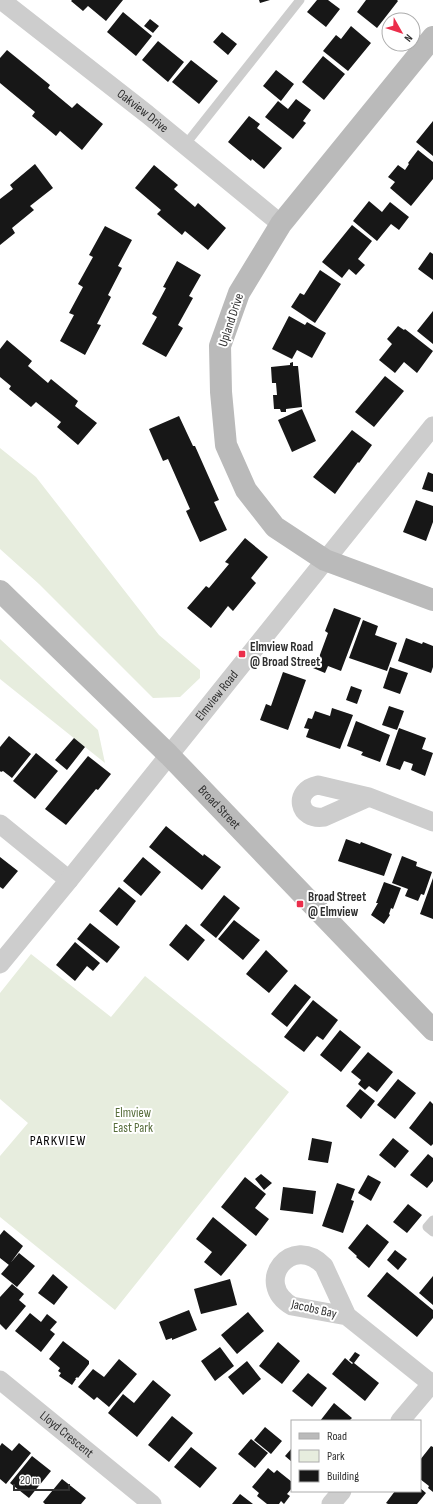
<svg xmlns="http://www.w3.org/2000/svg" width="433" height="1504" viewBox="0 0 433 1504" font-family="'Sofia Sans Condensed',sans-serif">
<rect width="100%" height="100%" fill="#fff"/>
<path fill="#e7edde" d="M0,448L36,477L159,635L200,670V678L180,697L153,698L39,584L0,549Z
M0,639L98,730L105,763L0,679Z
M31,954L111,1017L145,976L289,1092L115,1310L0,1217V1156L28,1123L0,1099V993Z"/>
<path fill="#171717" d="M72,0H123L106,21L88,6L83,11L71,1Z
M259,0H270L260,3Z
M317,0H328L340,9L326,27L307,12Z
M366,0H397L398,1L377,28L357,12Z
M123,12L152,36L136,56L107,32Z
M150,19L159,26L153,33L144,26Z
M351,26L371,43L348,71L323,51L336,35L341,39Z
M222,32L237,44L228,55L213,42Z
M158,41L184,62L168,82L142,60Z
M7,50L50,85L48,88L72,108L77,103L103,124L82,150L60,131L56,136L32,116L35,112L0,83V58Z
M323,56L345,74L324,100L302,82Z
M191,60L218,81L199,104L172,82Z
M276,70L294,84L281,101L263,86Z
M296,99L311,110L303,121L306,123L293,139L265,117L278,101L288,109Z
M249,116L260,124L257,128L282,148L264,169L252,159L251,161L228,142Z
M433,121V156L416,142Z
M418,150L433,162V179L411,206L390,188L395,182L388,177L398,165L405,170L409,164L408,163Z
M35,164L53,188L30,206L34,210L12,228L15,233L0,245V199L13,189L10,185Z
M154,165L178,185L174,189L195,207L198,203L226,228L208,250L185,231L182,235L157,214L161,210L135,188Z
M369,201L382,212L390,202L409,217L399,230L391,224L377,241L353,221Z
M352,225L372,241L358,259L365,265L356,275L349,269L342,278L322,262Z
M105,226L132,240L118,266L122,268L108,295L111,297L97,324L101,325L85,355L60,341L74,315L69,313L83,287L78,284L93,257L89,255Z
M430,252L433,254V280L418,269Z
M177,261L201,275L189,296L193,298L178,325L183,328L166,357L142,344L157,317L152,314L166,288L163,287Z
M320,270L341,284L315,323L291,307L300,293L304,295Z
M433,311V344L417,331Z
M289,316L305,325L307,322L326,333L312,358L297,350L292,359L272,349Z
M398,326L404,330L405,329L433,351L417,373L404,362L395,373L379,360L392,344L387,339Z
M7,340L32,361L28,366L48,383L51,379L78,401L75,406L97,423L78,445L57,427L61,422L36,402L31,407L9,389L11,386L0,377V349Z
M293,362V366H298L302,407L286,409V412H281L280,409H274L273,395H277L276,383H272L271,367L290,365V363Z
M385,376L404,391L374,427L355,412Z
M302,409L316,441L292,452L278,420Z
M179,416L193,446H195L219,500L214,502L227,530L200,542L186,511L190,509L168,459L163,461L149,429Z
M352,430L372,445L359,463L358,462L335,494L313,477Z
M428,472L433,474V492L422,489Z
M416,500L433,506V522L426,541L403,532Z
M245,538L268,557L251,578L256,583L233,611L228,606L211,628L187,608L206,586L209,588L229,564L225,562Z
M334,608L361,618L341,671L328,666L325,673L313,668L316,659L318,660L328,633L325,631Z
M363,620L378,626L375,635L397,643L387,671L349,658Z
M406,638L422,644L423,642L433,646V667L431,673L398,661Z
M390,667L408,673L400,694L383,688Z
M283,672L306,680L288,730L260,720L266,704L271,706Z
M351,686L362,690L357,704L346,700Z
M389,706L404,711L397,730L382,725Z
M332,708L353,715L340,749L306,737L309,729L304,728L308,718L312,719L315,711L330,716Z
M356,721L390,735L380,762L361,755L363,752L347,746Z
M399,728L426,738L422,749L433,753L425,776L411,770L413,764L404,761L400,770L386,765Z
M9,736L31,754L12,778L3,771L1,772L0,771V747Z
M74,738L85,747L67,770L55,760Z
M36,753L58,771L35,799L13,781Z
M88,756L111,774L98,790L96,789L66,825L45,809Z
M166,826L203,856L204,854L221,867L202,890L149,847Z
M346,839L360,844L361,842L392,854L384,876L338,861Z
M402,856L417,862L416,866L432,872L424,895L421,894L418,901L405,896L408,889L392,883Z
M0,857L18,871L3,889L0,887Z
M143,857L161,872L141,896L123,881Z
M433,878V919L420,914Z
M384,882L401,888L393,909L391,908L389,914L390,915L384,924L371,915L378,903H376Z
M119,887L136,901L117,926L99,911Z
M224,895L240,908L216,938L200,925Z
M234,920L260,940L243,960L218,939Z
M90,923L120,947L107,963L77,939Z
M186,924L205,940L188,961L169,945Z
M75,942L100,963L93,971L87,966L75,981L56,965Z
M266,950L288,971L269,993L246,974Z
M295,984L311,997L287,1027L271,1014Z
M313,1000L338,1020L323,1040L317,1036L304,1052L284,1037Z
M340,1030L361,1047L341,1072L320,1055Z
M368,1052L393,1072L377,1092L369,1086L365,1090L358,1084L361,1080L351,1072Z
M398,1079L416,1093L395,1119L377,1105Z
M360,1089L375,1101L361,1119L346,1106Z
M430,1101L433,1104V1144L431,1146L409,1128Z
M312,1138L332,1142L328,1163L308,1160Z
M393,1138L409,1151L395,1168L379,1155Z
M428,1154L433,1158V1181L427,1188L410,1175Z
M261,1174L272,1183L264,1190L255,1179Z
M368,1175L381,1182L371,1201L358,1193Z
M245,1177L266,1194L255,1208L269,1219L256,1236L221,1207Z
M337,1183L355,1189L351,1200L354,1201L343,1233L322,1226Z
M283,1187L316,1191L313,1214L280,1210Z
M408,1204L422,1215L407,1233L393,1222Z
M213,1217L247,1245L221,1276L204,1262L212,1252L196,1239Z
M367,1224L389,1242L369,1268L356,1257L357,1256L348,1248Z
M4,1230L23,1246L9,1265L0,1258V1235Z
M395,1250L407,1259L398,1270L387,1260Z
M19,1253L35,1266L17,1287L1,1274Z
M387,1272L433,1310V1318L417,1337L367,1296Z
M53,1274L68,1287L54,1305L38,1293Z
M433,1276V1305L419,1293Z
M230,1279L237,1305L201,1314L194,1289Z
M12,1284L24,1294L19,1300L26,1306L6,1330L0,1324V1297Z
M189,1310L197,1330L172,1340V1338L166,1340L159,1322Z
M248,1312L264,1331L237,1354L221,1335Z
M30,1313L41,1322L47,1314L57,1322L50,1330L55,1334L41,1352L15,1331Z
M63,1341L89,1361V1364L78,1378L77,1377L75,1379H76L72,1385L59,1376L61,1373L58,1371L60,1368L49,1359Z
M278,1342L300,1361L282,1384L259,1366Z
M220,1347L234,1366L215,1381L201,1361Z
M355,1352L360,1355L354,1363L379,1383L365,1401L332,1374L345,1358L352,1364L353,1363L349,1360Z
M119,1359L137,1374L109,1407L97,1397L94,1400L78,1387L93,1369L104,1377Z
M247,1361L261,1379L243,1395L228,1377Z
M308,1373L327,1388L312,1407L292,1391Z
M153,1380L171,1395L137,1437L108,1413L123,1394L134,1403Z
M334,1403L352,1418L349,1421H320Z
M172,1416L193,1433L169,1462L148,1445Z
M265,1427L282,1441L271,1454L254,1440Z
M251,1439L268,1453L255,1468L238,1454Z
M2,1443L12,1451L19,1443L31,1453L6,1484L0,1479V1446Z
M431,1446L433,1447V1492L428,1488L429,1486L420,1479V1460Z
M191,1447L217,1468L200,1488L174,1467Z
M292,1448V1462L285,1456Z
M32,1456L51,1471L29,1498L10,1483Z
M268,1468L274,1473L277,1470L292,1482V1488L287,1494L290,1496L284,1504L281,1501L279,1504H267L257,1496L259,1493L252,1487Z
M62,1479L86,1498L81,1504H45L43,1502Z
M420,1488L426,1493L417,1504H388L386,1503L395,1491H420Z
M240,1494L253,1504H232Z"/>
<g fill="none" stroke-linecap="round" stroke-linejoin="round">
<path stroke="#cdcdcd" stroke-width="9" d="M185,145L300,0
M433,1220L427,1227L433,1232"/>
<g stroke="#cdcdcd" stroke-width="19">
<path id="s1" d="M1,0L147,114L281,224"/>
<path d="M369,797L324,817C298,821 292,790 318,785L369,797L433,822"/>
<path d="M0,824L69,880"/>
<path id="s2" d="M0,964L69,880L433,426"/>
<path d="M347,1316L292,1306C252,1283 292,1232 324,1266L347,1316L432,1384"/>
<path id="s3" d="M0,1380L152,1504"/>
<path d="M400,1421L433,1382"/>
<path d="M331,1504L342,1491"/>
</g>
<g stroke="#bababa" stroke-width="22">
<path d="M433,37L281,224L239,293L220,346L221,392L226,445L246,490L275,527L325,560L433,600"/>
<path id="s4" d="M0,591L169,755L433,1030"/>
</g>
</g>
<g fill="#eb2e4b" stroke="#fff" stroke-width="1.5">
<rect x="238" y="650" width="8" height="8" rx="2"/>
<rect x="296" y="900" width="8" height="8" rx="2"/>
</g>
<g text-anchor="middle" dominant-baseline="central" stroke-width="4" stroke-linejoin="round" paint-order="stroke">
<g font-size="13" fill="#303030" stroke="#fff">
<text stroke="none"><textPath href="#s1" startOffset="180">Oakview Drive</textPath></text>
<text transform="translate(231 320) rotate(-72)">Upland Drive</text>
<text stroke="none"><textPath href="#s2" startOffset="345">Elmview Road</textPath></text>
<text stroke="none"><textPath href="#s4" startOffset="308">Broad Street</textPath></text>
<text transform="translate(314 1309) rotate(13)">Jacobs Bay</text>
<text stroke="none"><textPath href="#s3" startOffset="86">Lloyd Crescent</textPath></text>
</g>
<g font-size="13" font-weight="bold" fill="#303030" stroke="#fff" text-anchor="start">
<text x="250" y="647">Elmview Road<tspan x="250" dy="15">@ Broad Street</tspan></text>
<text x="308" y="897">Broad Street<tspan x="308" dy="15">@ Elmview</tspan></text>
</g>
<g font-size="13" fill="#576d3b" stroke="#fff">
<text x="133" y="1113">Elmview<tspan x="133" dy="15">East Park</tspan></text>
</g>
<g font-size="14" letter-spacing="1" fill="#000" stroke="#fff">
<text x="58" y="1140">PARKVIEW</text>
</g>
</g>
<rect x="291" y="1420" width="130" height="72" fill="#ffffff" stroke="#acacac"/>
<rect x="299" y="1433" width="20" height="6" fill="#bababa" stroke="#acacac"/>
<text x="327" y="1440" font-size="12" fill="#303030">Road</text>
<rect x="299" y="1450" width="20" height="12" fill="#e7edde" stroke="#acacac"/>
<text x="327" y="1460" font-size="12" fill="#303030">Park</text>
<rect x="299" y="1470" width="20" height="12" fill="#171717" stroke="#acacac"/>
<text x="327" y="1480" font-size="12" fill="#303030">Building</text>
<g transform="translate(401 32) rotate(129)"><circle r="19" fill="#ffffff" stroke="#acacac"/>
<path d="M0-3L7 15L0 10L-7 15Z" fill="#eb2e4b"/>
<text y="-6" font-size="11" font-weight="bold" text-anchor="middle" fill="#303030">N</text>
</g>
<path d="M14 1484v6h55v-6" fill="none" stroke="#303030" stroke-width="2"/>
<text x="20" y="1484" font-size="12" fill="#303030" stroke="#ffffff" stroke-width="3" paint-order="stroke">20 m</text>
</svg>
